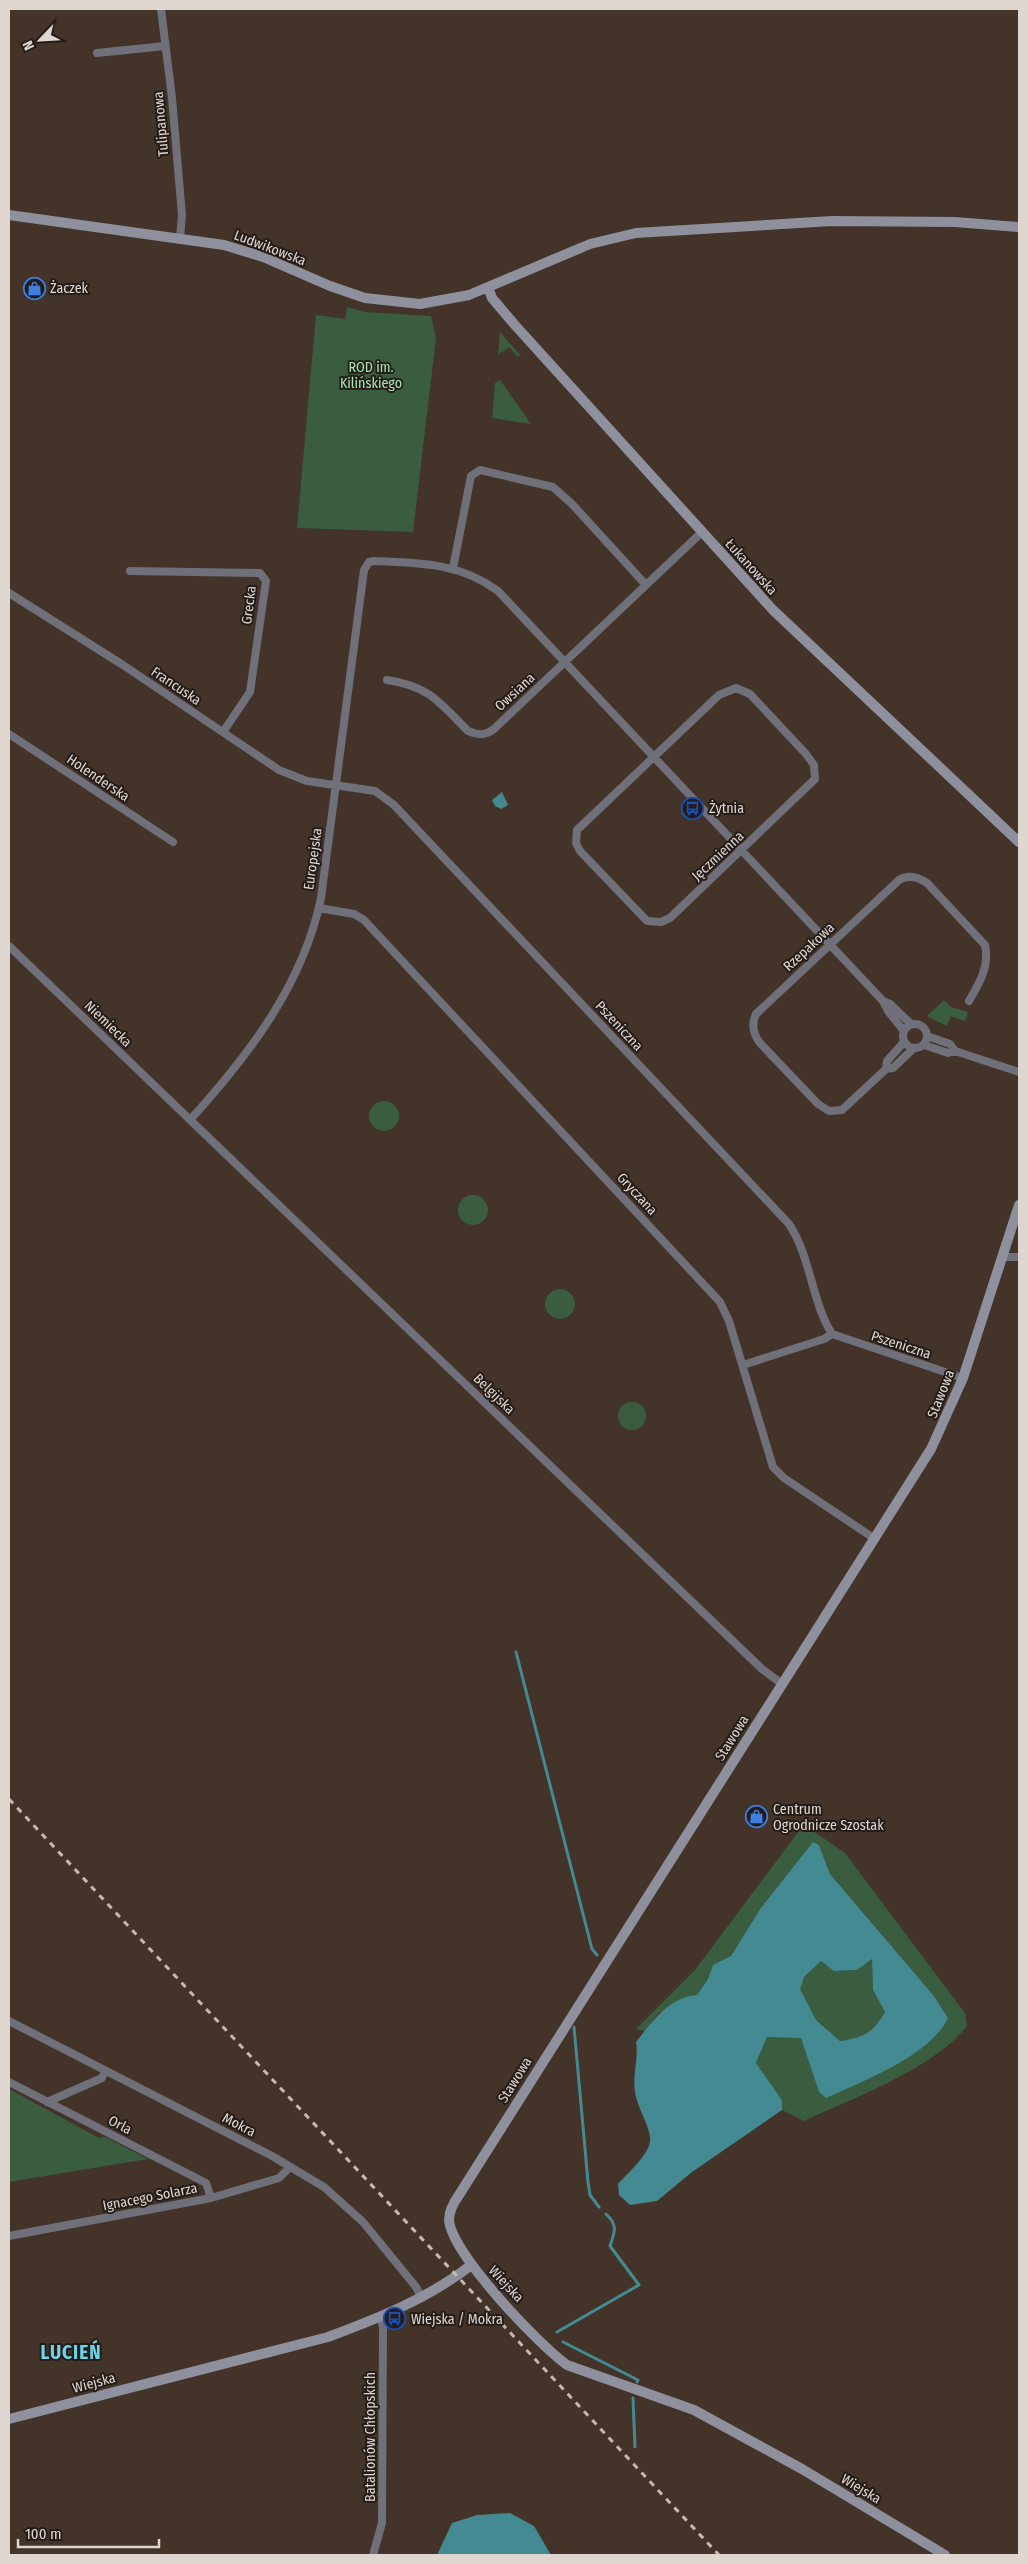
<svg xmlns="http://www.w3.org/2000/svg" width="1028" height="2564" viewBox="0 0 1028 2564" font-family="'Fira Sans Condensed',sans-serif">
<rect width="100%" height="100%" fill="#433329"/>
<path fill="#3a5d3f" d="M347,307L365,312L431,316L436,338L413,532L297,528L316,315L345,319Z
M500,332L521,356H517L509,347L498,355Z
M500,380L531,424L492,418L495,383Z
M944,1000L951,1007L968,1012L965,1021L951,1016L947,1026L927,1016Z
M369 1116a15 15 0 1 1 30 0a15 15 0 1 1-30 0Z
M458 1210a15 15 0 1 1 30 0a15 15 0 1 1-30 0Z
M545 1304a15 15 0 1 1 30 0a15 15 0 1 1-30 0Z
M618 1416a14 14 0 1 1 28 0a14 14 0 1 1-28 0Z
M802,1827L816,1833L845,1853L965,2013L967,2026C934,2069 853,2098 804,2121L782,2110V2100L756,2063L767,2037H801L819,2092L948,2018L934,1996L830,1874L819,1845L813,1843L760,1909L731,1956L713,1965L708,1979L697,1995L658,2014L645,2031L636,2029L695,1970Z
M872,1959L873,1990L885,2012C872,2035 864,2037 840,2041L816,2020L799,1989L804,1977L821,1961L834,1971L857,1970Z
M9,2089L99,2138L105,2137L148,2159L9,2182Z"/>
<path fill="#438a93" fill-rule="evenodd" d="M502,792L508,805L501,809L495,806L492,800Z
M813,1842L819,1845L830,1874L934,1996L948,2018C930,2056 863,2081 826,2098L819,2092L801,2038L767,2037L756,2063L782,2100V2110L692,2172L657,2201L630,2205L619,2195L618,2184C628,2172 652,2153 650,2137C648,2122 637,2107 635,2092C632,2075 639,2059 636,2042C652,2022 669,1997 697,1995L708,1979L713,1965L731,1956L760,1909ZM872,1959L873,1990L885,2012C872,2034 864,2037 840,2041L816,2020L800,1989L804,1977L821,1961L834,1971L857,1970Z
M510,2513L534,2526L551,2555H437L452,2523L477,2515Z"/>
<g fill="none" stroke-linecap="round" stroke-linejoin="round">
<path stroke="#438a93" stroke-width="3" d="M516,1652L592,1949L597,1955
M574,2027L588,2182L590,2195L599,2207
M557,2332L639,2285L610,2246C615,2231 618,2225 606,2214
M563,2342L638,2380L637,2382
M633,2398L635,2447"/>
<path stroke="#6f7079" stroke-width="8" d="M161,9L172,98L182,215L180,238
M97,53L165,46
M453,568L471,476L480,470L553,487L572,504L646,585
M130,571L260,573L266,581L250,692L223,732
M9,593L123,665L279,770L307,781L375,791L394,805L789,1224C811,1257 811,1300 832,1334
M387,680C429,686 439,702 468,731C478,735 485,736 494,729L702,532
M736,688L750,694L806,754L814,765L815,779L670,918L661,922L647,921L580,851L576,843L577,830L719,695Z
M9,734L173,842
M319,908L354,914L364,920L720,1302L729,1321L773,1467L784,1478L875,1539
M9,946L762,1669L782,1684
M883,1001L890,1004L911,1024
M903 1036a12 12 0 1 1 24 0a12 12 0 1 1-24 0Z
M927,1036L950,1044L955,1051L1019,1072
M924,1045L948,1053L955,1051
M914,1048L893,1068L886,1069L842,1110L829,1111L818,1104L760,1043C753,1034 751,1025 756,1014L899,880C909,874 918,877 927,883L985,945C990,966 979,984 969,1001
M886,1069L887,1061L904,1042
M190,1120C248,1056 303,985 321,898L364,570L369,562L374,561C420,563 460,563 498,591L883,1001L888,1011L904,1031
M1002,1257H1019
M743,1365L824,1339L832,1334L963,1378
M9,2021L272,2156L324,2187L363,2222L416,2287L422,2298
M9,2082L206,2183L211,2198
M47,2102L102,2078L105,2071
M9,2236L211,2198L279,2178L290,2167
M373,2555L382,2523L383,2327L380,2317"/>
<path stroke="#8e909d" stroke-width="10" d="M9,215L224,245L263,257L330,286L365,298L420,304L469,295L590,244L636,233L832,221L955,222L1019,227
M488,287L492,298L514,324L773,610L1019,842
M9,2419L328,2337C379,2318 427,2299 470,2266
M945,2555L802,2469L694,2410L567,2365C539,2345 451,2253 449,2220C449,2211 454,2202 459,2195L931,1449L963,1378L1019,1205"/>
<path stroke="#c5bab3" stroke-width="3" stroke-dasharray="6 6" stroke-linecap="butt" d="M9,1799L719,2555"/>
</g>
<defs>
<symbol id="shop-ring" viewBox="-11 -11 22 22"><circle r="9.5" fill="#241c18" stroke="#3f7fe0" stroke-width="1.5"/><path d="M-5-2.5h2.3a2.7 3.5 0 0 1 5.4 0H5L5.5 6h-11ZM-1.5-2.5h3a1.5 2.3 0 0 0-3 0Z" fill="#3f7fe0"/></symbol>
<symbol id="bus-ring" viewBox="-11 -11 22 22"><circle r="9.5" fill="#241c18" stroke="#1a4fb4" stroke-width="1.5"/><path d="M-5-6H5V4H4V6H2V4H-2V6H-4V4H-5ZM-3.5-4V0h7V-4ZM-3.5 1.2v1.5H-2V1.2ZM2 1.2v1.5H3.5V1.2Z" fill="#1a4fb4"/></symbol>
</defs>
<g fill-rule="evenodd">
<use href="#shop-ring" x="22" y="276" width="25" height="25"/>
<use href="#bus-ring" x="680" y="796" width="25" height="25"/>
<use href="#shop-ring" x="744" y="1804" width="25" height="25"/>
<use href="#bus-ring" x="382" y="2306" width="25" height="25"/>
</g>
<g text-anchor="middle" dominant-baseline="central" stroke-width="4" stroke-linejoin="round" paint-order="stroke">
<g font-size="14" fill="#e0d6d0" stroke="#241c18">
<text transform="translate(161 124) rotate(-95)">Tulipanowa</text>
<text transform="translate(270 248) rotate(21)">Ludwikowska</text>
<text transform="translate(751 567) rotate(48)">Łukanowska</text>
<text transform="translate(249 605) rotate(-83)">Grecka</text>
<text transform="translate(176 686) rotate(34)">Francuska</text>
<text transform="translate(515 692) rotate(-43)">Owsiana</text>
<text transform="translate(98 778) rotate(34)">Holenderska</text>
<text transform="translate(718 856) rotate(-43)">Jęczmienna</text>
<text transform="translate(313 859) rotate(-82)">Europejska</text>
<text transform="translate(809 947) rotate(-43)">Rzepakowa</text>
<text transform="translate(108 1024) rotate(44)">Niemiecka</text>
<text transform="translate(619 1026) rotate(47)">Pszeniczna</text>
<text transform="translate(637 1194) rotate(47)">Gryczana</text>
<text transform="translate(901 1345) rotate(18)">Pszeniczna</text>
<text transform="translate(494 1394) rotate(44)">Belgijska</text>
<text transform="translate(941 1394) rotate(-68)">Stawowa</text>
<text transform="translate(732 1738) rotate(-58)">Stawowa</text>
<text transform="translate(515 2080) rotate(-58)">Stawowa</text>
<text transform="translate(120 2125) rotate(27)">Orla</text>
<text transform="translate(239 2125) rotate(27)">Mokra</text>
<text transform="translate(150 2197) rotate(-11)">Ignacego Solarza</text>
<text transform="translate(506 2284) rotate(47)">Wiejska</text>
<text transform="translate(94 2383) rotate(-15)">Wiejska</text>
<text transform="translate(370 2437) rotate(-90)">Batalionów Chłopskich</text>
<text transform="translate(861 2489) rotate(31)">Wiejska</text>
</g>
<g font-size="14" fill="#e0d6d0" stroke="#241c18" text-anchor="start">
<text x="50" y="288">Żaczek</text>
<text x="709" y="808">Żytnia</text>
<text x="773" y="1809">Centrum<tspan x="773" dy="16">Ogrodnicze Szostak</tspan></text>
<text x="411" y="2319">Wiejska / Mokra</text>
</g>
<g font-size="14" fill="#a6e7af" stroke="#241c18">
<text x="371" y="367">ROD im.<tspan x="371" dy="16">Kilińskiego</tspan></text>
</g>
<g font-size="19" font-weight="bold" letter-spacing="1" fill="#6ed5e9" stroke="#241c18">
<text x="71" y="2352">LUCIEŃ</text>
</g>
</g>
<rect width="1028" height="2564" fill="none" stroke="#e0d6d0" stroke-width="20"/>
<g transform="translate(40 40) rotate(245)" stroke="#241c18" stroke-width="4" paint-order="stroke">
<path d="M0-4L9 19L0 12L-9 19Z" fill="#e0d6d0"/>
<text y="-8" font-size="14" font-weight="bold" text-anchor="middle" fill="#e0d6d0">N</text>
</g>
<path d="M18 2539v8h141v-8" fill="none" stroke="#e0d6d0" stroke-width="2.5"/>
<text x="25" y="2539" font-size="15" fill="#e0d6d0" stroke="#241c18" stroke-width="4" paint-order="stroke">100 m</text>
</svg>
